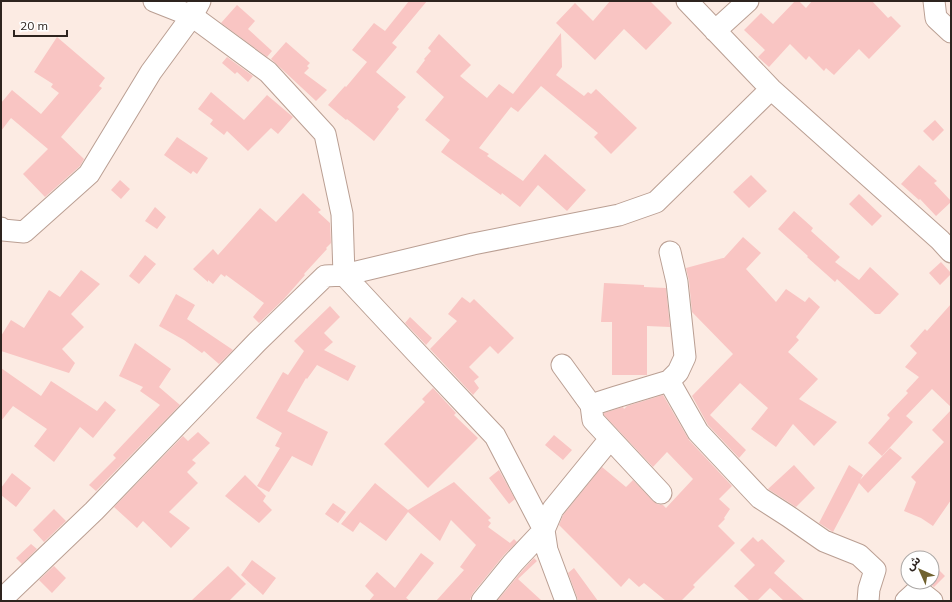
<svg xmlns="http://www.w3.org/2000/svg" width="952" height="602" viewBox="0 0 952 602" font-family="Mulish,'Noto Sans Arabic',sans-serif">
<rect width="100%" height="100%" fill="#fcebe3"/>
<path fill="#f9c5c3" d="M409,1H427L392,43L397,47L376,72L406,97L397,107L399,109L374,141L347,119L346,120L328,105L345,86L346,87L367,62L352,50L374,23L385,31Z
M610,1H650L672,23L646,50L624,29L595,60L556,23L575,3L593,21Z
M795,1H799L806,8L812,1H872L888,18L891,16L901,26L869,59L859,49L834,75L826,68L824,71L809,56L806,60L790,44L769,67L758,57L765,50L744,30L761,13L773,24Z
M237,5L255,21L248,29L272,51L267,57L221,23Z
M561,33L562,67L556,75L584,96L588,92L591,94L596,89L637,128L611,154L594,137L598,133L541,86L518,112L511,107L479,148L489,154L487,156L523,181L545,154L586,190L567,211L538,185L520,207L502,193L501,195L441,152L450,140L425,120L444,97L416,72L425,60L424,59L431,51L428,48L439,34L471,65L460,76L487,98L499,84L513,94Z
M57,37L105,78L99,86L102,88L61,137L84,159L80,166L45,197L23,174L48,149L11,118L1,131V103L12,90L41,114L59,93L51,87L53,84L34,72Z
M286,42L310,63L307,66L309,68L304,73L327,90L316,101L271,59Z
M227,57L253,76L248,82L237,72L235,74L222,63Z
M211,92L244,120L267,95L293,117L278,134L271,128L248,151L227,131L224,135L210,124L213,120L198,109Z
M935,120L944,130L933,141L923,131Z
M177,137L208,158L197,174L193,171L191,174L164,155Z
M919,165L937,181L934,183L951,201V202L936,216L920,199L919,200L901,184Z
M751,175L767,191L749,208L733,192Z
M120,180L130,189L121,199L111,190Z
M303,193L321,210L318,212L330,223L331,243L326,248L327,249L304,274L305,275L284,299L259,323L253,317L264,303L226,275L225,277L221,274L213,284L208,280V282L193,269L213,249L218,255L260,208L276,222Z
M859,194L882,216L872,226L849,204Z
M155,207L166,217L157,229L145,221Z
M794,211L813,228L811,231L840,257L835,262L859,280L870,267L899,294L880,314H875L837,279L835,282L807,257L808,256L778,229Z
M743,237L761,253L746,269L776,302L786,289L805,302L809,297L820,307L796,337L799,340L788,352L818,379L799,399L837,422L814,446L793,424L776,447L751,429L768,408L740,383L710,415L746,450L739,458L708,425L692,396L733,354L692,312L689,281L686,268L723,258H724Z
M145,255L156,264L139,284L129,276Z
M941,262L951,273V274L940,285L929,273Z
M81,270L100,284L71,314L84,327L62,349L75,363L69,373L1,351V336L11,320L24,328L49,290L60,297Z
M604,283L644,285V287L666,288L670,327L647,326V375H612V322H601Z
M176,294L195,305L187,319L233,350L219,364L204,351L202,353L184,340L159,326Z
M462,297L470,303L474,299L514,338L498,354L490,346L469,367L479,377L474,381L479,388L473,395L430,349L457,321L448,314Z
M951,304V407L932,389L906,416L913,422L882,456L868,443L890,418L887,415L908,393L906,391L919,377L905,367L917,353L910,346L925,329L927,331Z
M330,306L340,317L324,333L333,342L324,350L356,366L348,381L317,365L307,379L306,378L287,411L328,432L312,466L292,456L269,492L257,486L280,448L275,446L282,433L256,418L283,372L288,375L304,351L294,341Z
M410,317L432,338L426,345L405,323Z
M135,343L171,369L159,387L180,405L96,491L89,485L116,458L113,455L160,405L140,391L143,387L119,376Z
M1,368L41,396L51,381L97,411L105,401L116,410L93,438L80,427L54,462L34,446L47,429L13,406L1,421Z
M433,388L456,413L454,415L478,438L428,488L384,444L425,402L422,399Z
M663,395L689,440L732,486L719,499L730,509L724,518L725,519L718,526L735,543L693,585L695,587L681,601H666L644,583L639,587L629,578L621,587L559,525L563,515L602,467L626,487L633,480L653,501L657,504L663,505L666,508L693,479L667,452L653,467L604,415V413L623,407L624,409L627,406Z
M951,410V500L933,526L921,518L904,511L916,482L911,477L944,442L932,430Z
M198,432L210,443L192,460L196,463L187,472L198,483L169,512L190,528L171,548L143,521L137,528L114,507L183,436L188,441Z
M554,435L572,450L563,460L545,445Z
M890,448L902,458L868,493L859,483L833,532L819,523L849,465L863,475L860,480Z
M794,465L815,488L796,507L768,489Z
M499,470L515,499L509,504L489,478Z
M12,473L31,488L16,507L1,495V488Z
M245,475L266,496L263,501L272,510L259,523L225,496Z
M454,482L491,518L488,520L491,523L488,527L510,543L514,539L517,542L504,555L473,593L470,599V601H436L464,570L460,567L476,545L451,520L440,541L408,512L386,541L360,522L353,532L341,524L375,483L408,510Z
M333,503L346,512L338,523L325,514Z
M54,509L66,521L44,542L33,530Z
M753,537L758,542L762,539L785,561L774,573L805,601H784L770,588L757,601H750L734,586L755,565L740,550Z
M31,544L37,549L22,564L16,558Z
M421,553L434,563L406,598L405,597L410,601H369L374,595L365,586L377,572L395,588Z
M534,558L537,561L518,579L542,601H497L522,571Z
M252,560L276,578L263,595L241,575Z
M932,563L945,576L934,587L928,582H932Z
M54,566L66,578L52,593L39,580Z
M228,566L246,584L229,601H191Z
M574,568L598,601L578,600L577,597L568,573Z"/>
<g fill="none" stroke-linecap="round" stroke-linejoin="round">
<defs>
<path id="minor" d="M154,1L192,16L268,72L325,134L342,214L344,275L413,349L495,436L544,530L547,550L566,601
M687,1L771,89L940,240L951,252
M934,1L936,18L951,32
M715,31L748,1
M1,228L3,230L24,232L89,174L151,72L192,16L200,1
M670,252L677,282L685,357L678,372L669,381L698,432L760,498L788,516L824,541L859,555L875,570L869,589L868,601
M562,365L591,405L616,397L669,381
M591,405L593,420L661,493
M1,600L94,511L257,342L325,276L344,275L473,244L619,215L656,202L771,89
M482,601L513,563L544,530L553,509L610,439
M906,601L918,590L932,601"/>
</defs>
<use href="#minor" stroke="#ba9f93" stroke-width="23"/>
<use href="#minor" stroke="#fff" stroke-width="21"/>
</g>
<rect width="952" height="602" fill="none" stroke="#2e241f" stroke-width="4"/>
<g transform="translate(920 570) rotate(315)"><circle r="19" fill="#ffffff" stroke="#aba7a5"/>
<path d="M0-3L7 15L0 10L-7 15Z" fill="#70622f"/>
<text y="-6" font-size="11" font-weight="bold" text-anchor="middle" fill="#2e241f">ش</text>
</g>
<path d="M14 30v6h53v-6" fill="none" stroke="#2e241f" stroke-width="2"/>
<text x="20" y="30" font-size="12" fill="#2e241f" stroke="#ffffff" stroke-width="3" paint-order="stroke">20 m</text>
</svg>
